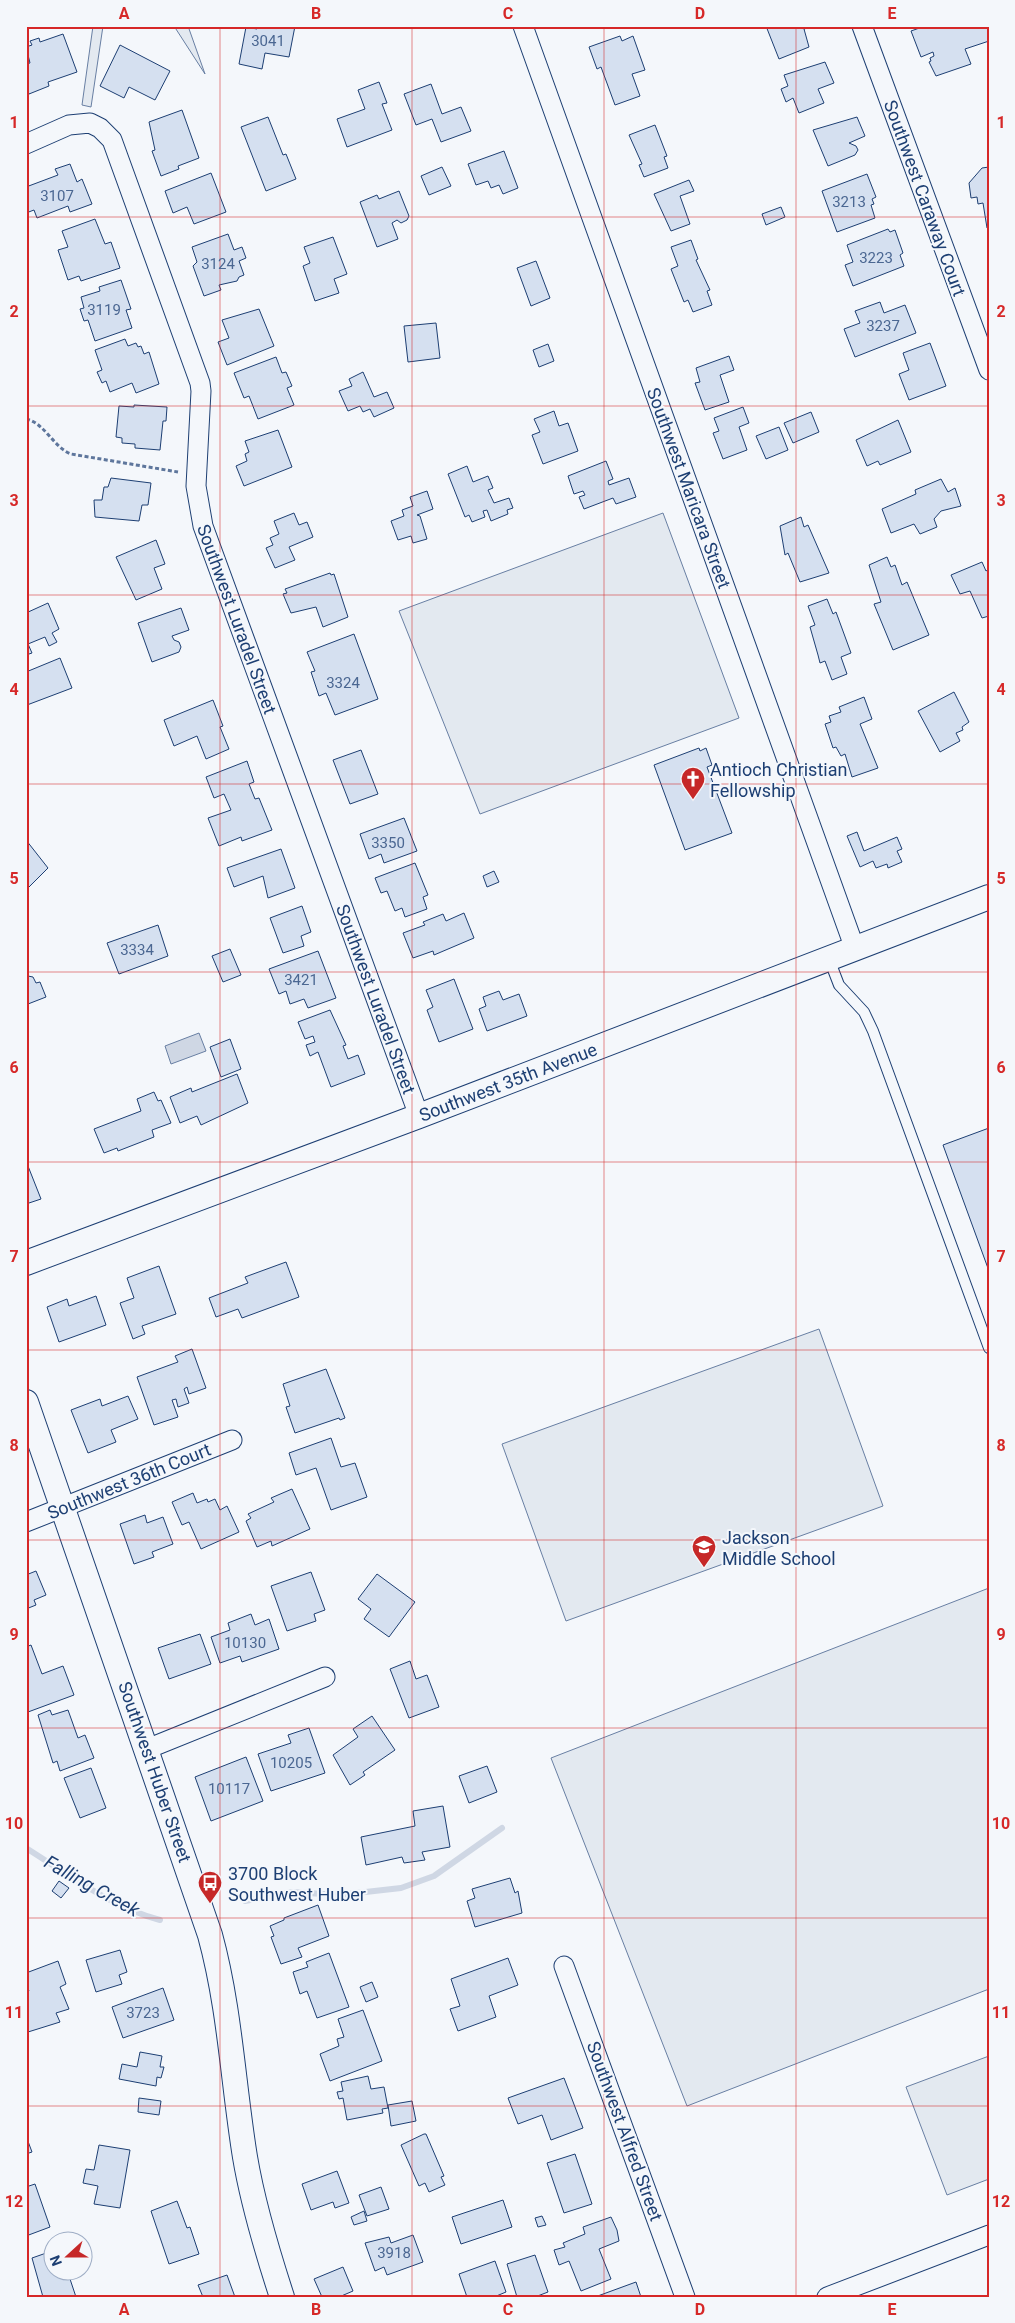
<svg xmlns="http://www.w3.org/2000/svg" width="1015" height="2323" viewBox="0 0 1015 2323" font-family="Roboto,sans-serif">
<rect width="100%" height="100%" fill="#f4f7fb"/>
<path fill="#e3e9f0" stroke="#687fa3" d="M93,26H103L91,107L82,105Z
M174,26H188L205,74Z
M663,513L739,718L480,814L399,611Z
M819,1329L883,1506L566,1621L502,1444Z
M989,1588V1989L687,2106L551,1758Z
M989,2056V2179L947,2195L906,2087Z"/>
<path fill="#cfd7e4" stroke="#687fa3" d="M199,1033L206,1051L171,1064L165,1046Z"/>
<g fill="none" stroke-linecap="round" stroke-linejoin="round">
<path stroke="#cfd7e4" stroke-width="6" d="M26,1848C69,1875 111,1907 160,1920
M245,1901L292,1892L339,1895L401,1888L434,1876L502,1828"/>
</g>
<path fill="#d5e0f0" stroke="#1d3f73" d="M258,26H295L289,57L265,53L262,69L239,64L246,27L257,29Z
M766,26H814L804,29L809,47L779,59Z
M925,26H989V41L965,49L971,64L936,76L929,62L931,61L930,58L934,56L933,52L921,57L911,31Z
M63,34L77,72L48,82L49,86L29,94L26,87V64L30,63L26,47L32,45L30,41L39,38L40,42Z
M620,36L622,41L633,36L645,70L632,74L640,96L615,105L601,67L597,69L589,47Z
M120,45L170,71L155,100L129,87L124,98L100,86Z
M825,62L834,83L818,89L824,103L799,113L793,98L786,102L781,89L788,86L784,75Z
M379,82L387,103L382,104L392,130L347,147L337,119L365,109L358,90Z
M431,84L442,114L461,107L471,131L441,142L432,119L416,125L404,94Z
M182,110L199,158L178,166L179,169L161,176L152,151L155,150L149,122Z
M268,117L283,155L286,154L296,179L266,191L241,127Z
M857,117L865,136L849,143L856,146L858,150L855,155L828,166L813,130Z
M655,125L667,156L664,157L668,168L644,177L639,165L642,164L629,135Z
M504,151L518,188L503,194L499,185L491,188L488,181L476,185L468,164Z
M70,164L77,182L82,179L92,204L70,212L68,206L37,218L34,210L26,213V187L58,175L55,169Z
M442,167L451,186L429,195L421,176Z
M989,167V228H987L983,203L978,204L977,197L971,198L969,183L982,168Z
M211,173L226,212L194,224L187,207L173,213L165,191Z
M867,174L876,197L872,199L874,204L871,205L875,218L837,232L822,191Z
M689,180L694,191L680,196L690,224L671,231L654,194Z
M399,191L409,216L407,220L401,223L397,220L392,223L398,239L377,247L360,202L377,195L379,199Z
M781,207L785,217L766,225L762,214Z
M95,219L105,244L111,242L120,268L81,281L79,276L68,280L58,250L68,247L62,231Z
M888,229L890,232L895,230L903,253L900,255L904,266L853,286L845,265L853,262L847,245Z
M228,234L234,250L242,247L246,258L239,261L244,275L239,277L237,281L219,285L221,290L204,296L193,266L197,262L192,247Z
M333,237L347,274L334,279L339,293L315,301L303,266L310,263L304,247Z
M691,240L698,259L696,260L710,290L707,291L712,305L693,312L688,300L684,302L671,269L678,266L671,247Z
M536,261L550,298L531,306L517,268Z
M121,280L131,309L126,310L132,328L95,341L88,320L84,321L80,309L84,308L81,297L100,291L99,287Z
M880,302L884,313L905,305L916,333L855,357L844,329L860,323L855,311Z
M259,309L274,346L227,365L218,342L229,338L222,320Z
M436,323L440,358L408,362L404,326Z
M125,339L128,346L136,343L138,347L141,346L144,354L149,352L159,384L136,393L132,383L110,392L106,381L102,383L97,372L102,370L95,350Z
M930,343L946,386L909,400L899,374L909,370L903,353Z
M548,344L554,361L539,367L533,350Z
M729,356L734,370L720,375L729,402L705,410L695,383L700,382L696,368Z
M276,357L282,373L286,372L292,386L287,388L294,405L258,419L249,396L244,398L234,373Z
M363,372L374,397L387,392L394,408L374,417L370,409L363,412L360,406L348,411L339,391L352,386L349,379Z
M134,405L167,407L166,421H163L160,450L135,448V444L122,443V438L116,437L119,406L134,407Z
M743,407L749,423L739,427L747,450L723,459L713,433L719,431L714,418Z
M554,411L559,426L568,423L578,451L543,464L532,435L540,432L534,419Z
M811,412L819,432L793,443L784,423Z
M898,420L911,452L880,465L878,461L867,466L856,440Z
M779,427L788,450L766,459L756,436Z
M278,430L292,467L244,486L236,466L247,461L245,454L249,452L245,441Z
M606,461L613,479L608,481L609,485L629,478L636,497L616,504L613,498L584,509L579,497L585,495L583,491L574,494L568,476Z
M467,466L473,482L488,476L493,488L488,490L494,503L509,498L513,508L507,510L508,514L491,521L487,510L483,511L485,517L472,522L469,515L465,517L448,474Z
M111,478L151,483L148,505H142L139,521L95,517L94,500H102L104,487H108Z
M941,479L948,492L955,488L961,506L941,511L934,519L937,527L920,534L914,524L891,533L882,509L916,494L915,490Z
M427,491L433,509L417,515L420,516L427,539L413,543L411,536L398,540L391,521L404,516L402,510L413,506L410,497Z
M294,513L299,525L307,522L313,537L289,547L295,560L275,568L266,548L273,545L270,538L279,534L274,521Z
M801,517L804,527L808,525L829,573L800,582L788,553L785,555L780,526Z
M156,540L165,564L154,568L162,589L136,600L116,557Z
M887,557L891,567L895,565L902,585L907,582L929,635L893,650L874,604L881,602L869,565Z
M982,562L986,571L989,569V616L982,618L970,591L960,594L951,575Z
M330,573L331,575L334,574L348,617L323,627L316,607L291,613L283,594L287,593L285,589Z
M827,599L833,614L836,612L851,653L841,657L847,674L832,680L825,661L820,663L818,655L810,627L815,625L808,606Z
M48,603L59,629L52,633L57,642L49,646L45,637L28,644L32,653L26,655V613Z
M181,608L189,630L172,636L174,640L179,642L181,647L179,652L152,662L138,623Z
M354,634L378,699L335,715L326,693L319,696L311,672L315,671L307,652Z
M60,658L72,688L27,705L26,672Z
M954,692L969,722L962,727L963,730L956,733L960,741L940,752L918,711Z
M864,697L872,719L860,724L878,768L852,777L845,754L841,756L836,747L833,748L825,724L831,722L829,716L841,712L839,707Z
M213,700L223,726L220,727L229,749L206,759L197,736L174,746L164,720Z
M699,748L700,751L706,748L712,765L707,767L732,833L685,850L654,765Z
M361,750L378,794L350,804L333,760Z
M247,761L254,782L249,784L255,799L259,798L272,830L242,841L241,837L219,846L208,818L231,810L224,794L214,798L206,777Z
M404,818L417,851L384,863L381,854L369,859L360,834Z
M857,832L864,851L897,837L902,849L897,851L902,862L888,868L887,864L876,868L873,861L860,867L847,836Z
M26,840L48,868L26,890Z
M281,849L295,888L268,898L263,876L234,887L227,868Z
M415,863L428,895L423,897L427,909L405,917L402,908L395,911L387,891L381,893L375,878Z
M494,871L499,882L487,887L483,876Z
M302,906L311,932L301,936L304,946L283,953L270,918Z
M464,913L474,938L434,955L433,951L413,958L403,933L425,925L423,922L443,914L446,921Z
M158,925L168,956L119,974L107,943Z
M230,949L241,975L223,982L212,956Z
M318,951L336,998L308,1008L304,999L290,1004L286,991L279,994L269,969Z
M28,976L33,977L36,983L40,982L46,997L28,1004L26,977Z
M454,979L473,1029L439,1042L427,1010L433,1007L426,990Z
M499,991L503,1000L519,994L527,1016L487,1031L479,1009L486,1006L483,997Z
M330,1010L346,1045L343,1046L348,1059L358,1055L365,1074L331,1087L318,1052L310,1056L306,1045L315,1042L313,1036L305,1039L298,1022Z
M230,1039L241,1069L221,1077L210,1047Z
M237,1074L248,1103L201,1125L197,1116L180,1123L170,1097L191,1088L192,1092Z
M154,1092L158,1101L161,1100L171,1123L152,1130L154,1137L118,1151L117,1148L104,1153L94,1129L141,1111L137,1099Z
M989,1128V1271L943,1145Z
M26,1161L41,1199L26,1204Z
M286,1262L299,1297L242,1318L238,1309L216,1317L209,1298L248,1283L245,1277Z
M159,1266L176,1314L142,1326L145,1334L133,1339L120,1303L134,1298L127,1278Z
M96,1296L106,1325L59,1342L47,1307L67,1299L69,1306Z
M192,1349L206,1388L189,1394L187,1387L184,1389L189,1403L178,1407L176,1399L172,1400L178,1417L154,1425L137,1377L178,1362L175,1356Z
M326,1369L345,1418L340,1420L339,1418L295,1433L286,1407L290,1406L283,1384Z
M128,1396L138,1419L111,1430L116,1442L88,1453L71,1410L100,1399L102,1406Z
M331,1438L341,1467L355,1463L367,1497L331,1510L316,1468L296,1475L289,1453Z
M292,1489L310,1529L272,1546L271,1541L257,1547L246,1521L251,1518L248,1514L274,1502L271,1498Z
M193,1493L197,1503L207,1499L208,1502L215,1499L220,1510L227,1506L239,1532L201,1549L189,1522L182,1525L172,1502Z
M145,1515L147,1523L163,1517L173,1544L152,1552L154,1557L134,1564L120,1524Z
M36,1571L46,1595L34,1600L36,1605L26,1609V1575Z
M311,1572L325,1610L314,1614L316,1621L287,1631L271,1586Z
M377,1574L415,1602L389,1637L364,1619L371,1609L358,1599Z
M251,1614L255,1625L269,1619L279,1649L242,1662L240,1656L220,1663L211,1637L230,1630L228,1623Z
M200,1634L211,1664L169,1679L158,1648Z
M31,1645L42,1674L63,1666L74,1695L28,1712L26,1707V1647Z
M410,1661L416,1679L427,1675L439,1707L409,1718L390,1669Z
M50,1710L52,1715L68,1710L78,1738L85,1735L94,1758L60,1771L57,1761L53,1763L38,1715Z
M372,1716L395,1750L363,1772L365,1775L350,1785L333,1755L358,1737L353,1729Z
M309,1728L325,1773L271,1791L258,1754L291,1743L288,1735Z
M246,1757L263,1801L211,1821L195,1777Z
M487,1766L497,1792L469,1803L459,1776Z
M91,1768L106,1808L80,1818L64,1778Z
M443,1806L450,1847L422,1852L425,1860L404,1863L402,1857L366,1865L361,1837L415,1826L413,1811Z
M510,1878L515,1893L518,1891L522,1913L475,1927L467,1901L475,1898L472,1889Z
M59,1881L69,1888L61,1898L52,1891Z
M318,1905L329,1936L298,1948L302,1957L281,1964L271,1937L274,1936L270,1926L284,1920V1918Z
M120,1950L127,1972L119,1975L122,1984L96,1992L86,1960Z
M329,1953L349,2007L317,2018L307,1991L300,1994L293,1972L308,1967L306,1962Z
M508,1958L518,1985L489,1996L496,2017L458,2031L450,2009L460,2006L451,1979Z
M58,1961L66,1984L60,1987L69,2009L56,2013L60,2022L28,2032L26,1993L29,1991L26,1984V1973Z
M372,1982L378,1997L366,2002L360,1987Z
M163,1988L174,2020L123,2038L112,2007Z
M363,2010L382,2061L330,2081L320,2054L339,2046L337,2039L344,2037L338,2019Z
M140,2052L162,2056L160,2067H164L161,2078L157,2077L156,2086L119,2079L122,2064L137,2067Z
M368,2076L371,2089L384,2087L388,2108L382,2109L383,2113L347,2120L343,2098L339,2099L337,2092L343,2091L341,2082Z
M564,2078L583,2128L551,2140L542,2115L518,2124L508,2098Z
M139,2098L161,2101L159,2115L138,2112Z
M412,2101L416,2121L391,2126L388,2105Z
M424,2134H426L444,2176L441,2177L445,2185L429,2192L425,2183L419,2186L401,2145Z
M26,2136L32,2152L26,2154Z
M99,2145L130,2150L120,2208L94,2204L98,2186L83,2183L86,2169L94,2170Z
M575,2154L592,2204L564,2213L547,2163Z
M337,2171L349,2203L335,2208L333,2202L311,2210L302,2184Z
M35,2184L50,2227L26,2236V2187Z
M381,2187L389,2209L367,2216L359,2195Z
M503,2200L512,2227L461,2244L452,2217Z
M177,2201L187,2228L190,2227L199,2254L169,2264L151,2211Z
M364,2211L367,2221L354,2225L351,2217Z
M542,2216L546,2225L538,2227L535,2218Z
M611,2217L617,2230L619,2241L599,2249L611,2279L581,2291L569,2261L559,2265L554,2250L565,2247L563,2243L585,2234L583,2227Z
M413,2235L423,2262L387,2275L384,2267L375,2271L365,2243L389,2237L391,2243Z
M52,2251V2270H67L76,2297H43L32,2258Z
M535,2255L548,2292L535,2297H517L507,2264Z
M495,2261L506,2292L494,2297H467L459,2274Z
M343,2267L353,2291L339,2297H322L314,2279Z
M227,2275L235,2297H203L198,2285Z
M636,2282L641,2297H595Z"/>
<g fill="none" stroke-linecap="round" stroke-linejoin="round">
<defs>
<path id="service" d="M829,959L839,985L864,1012L873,1031L989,1348"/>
<path id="minor" d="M523,26L855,949
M862,26L989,370
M26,144L69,125L90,123L100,128L112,140L200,383L201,391L196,486L203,526L419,1116
M26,1522L232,1440
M147,1749L325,1677
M564,1966L685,2297
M827,2297L989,2235"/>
<path id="tertiary" d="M26,1263L419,1116L989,897
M26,1402L210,1935C230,2008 233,2083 245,2157C253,2205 267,2251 282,2297"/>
</defs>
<use href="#service" stroke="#1d3f73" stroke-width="12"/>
<use href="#minor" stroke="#1d3f73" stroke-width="21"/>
<use href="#tertiary" stroke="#1d3f73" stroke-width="26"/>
<path stroke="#5e769c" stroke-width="3" stroke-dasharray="4 2.5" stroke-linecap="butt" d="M26,419C45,423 53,447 71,454L178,472"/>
<use href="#service" stroke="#f4f7fb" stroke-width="10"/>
<use href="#minor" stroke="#f4f7fb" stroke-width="19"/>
<use href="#tertiary" stroke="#f4f7fb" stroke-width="24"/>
</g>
<path fill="none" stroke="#d62828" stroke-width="1" stroke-opacity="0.55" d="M220,26V2297M412,26V2297M604,26V2297M796,26V2297M26,217H989M26,406H989M26,595H989M26,784H989M26,972H989M26,1162H989M26,1350H989M26,1540H989M26,1728H989M26,1918H989M26,2106H989"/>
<defs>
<symbol id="church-pin" viewBox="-11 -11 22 30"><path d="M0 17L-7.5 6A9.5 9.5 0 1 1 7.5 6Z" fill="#c62828" stroke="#f4f7fb"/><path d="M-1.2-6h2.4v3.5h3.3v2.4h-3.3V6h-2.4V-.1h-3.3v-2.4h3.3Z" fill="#fff"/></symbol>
<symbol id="school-pin" viewBox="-11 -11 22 30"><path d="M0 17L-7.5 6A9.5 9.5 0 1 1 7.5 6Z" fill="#c62828" stroke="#f4f7fb"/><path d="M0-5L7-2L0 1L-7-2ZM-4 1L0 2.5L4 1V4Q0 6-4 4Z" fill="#fff"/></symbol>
<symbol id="bus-pin" viewBox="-11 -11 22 30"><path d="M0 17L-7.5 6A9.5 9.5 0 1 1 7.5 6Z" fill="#c62828" stroke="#f4f7fb"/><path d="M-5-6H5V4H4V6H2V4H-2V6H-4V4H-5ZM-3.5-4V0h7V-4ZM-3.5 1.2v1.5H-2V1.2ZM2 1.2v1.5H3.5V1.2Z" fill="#fff"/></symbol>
</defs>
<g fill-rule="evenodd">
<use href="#church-pin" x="679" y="765" width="28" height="38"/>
<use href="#school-pin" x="690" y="1533" width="28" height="38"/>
<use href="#bus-pin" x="196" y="1869" width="28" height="38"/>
</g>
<g text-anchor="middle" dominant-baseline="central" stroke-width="4" stroke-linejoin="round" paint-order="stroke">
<g font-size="15" fill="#4b6792">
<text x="268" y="41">3041</text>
<text x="57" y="196">3107</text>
<text x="849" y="202">3213</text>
<text x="876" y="258">3223</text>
<text x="218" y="264">3124</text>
<text x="104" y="310">3119</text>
<text x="883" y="326">3237</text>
<text x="343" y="683">3324</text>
<text x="388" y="843">3350</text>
<text x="137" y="950">3334</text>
<text x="301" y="980">3421</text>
<text x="245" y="1643">10130</text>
<text x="291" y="1763">10205</text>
<text x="229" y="1789">10117</text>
<text x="143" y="2013">3723</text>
<text x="394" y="2253">3918</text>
</g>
<g font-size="18" fill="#1d3f73" stroke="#f4f7fb">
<text transform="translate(925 198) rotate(70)">Southwest Caraway Court</text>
<text transform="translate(689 488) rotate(70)">Southwest Maricara Street</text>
<text transform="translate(237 619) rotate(70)">Southwest Luradel Street</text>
<text transform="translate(376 999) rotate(70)">Southwest Luradel Street</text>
<text transform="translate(508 1082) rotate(-21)">Southwest 35th Avenue</text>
<text transform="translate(129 1481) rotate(-22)">Southwest 36th Court</text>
<text transform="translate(155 1772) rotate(71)">Southwest Huber Street</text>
<text transform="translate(625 2131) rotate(70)">Southwest Alfred Street</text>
</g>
<g font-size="18" fill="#1d3f73" stroke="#f4f7fb" text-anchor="start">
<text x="710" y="769">Antioch Christian<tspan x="710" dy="21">Fellowship</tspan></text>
<text x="722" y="1537">Jackson<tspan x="722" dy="21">Middle School</tspan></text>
<text x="228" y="1873">3700 Block<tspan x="228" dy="21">Southwest Huber</tspan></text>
</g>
<g font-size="19" font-style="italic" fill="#1d3f73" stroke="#f4f7fb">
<text transform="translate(92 1886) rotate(29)">Falling Creek</text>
</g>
</g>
<rect width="1015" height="2323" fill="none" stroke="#f4f7fb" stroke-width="55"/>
<g transform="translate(68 2256) rotate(249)"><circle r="24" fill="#f4f7fb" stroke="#9eadc5"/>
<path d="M0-4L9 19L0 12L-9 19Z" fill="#c62828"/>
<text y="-8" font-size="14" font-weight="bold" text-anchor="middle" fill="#1d3f73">N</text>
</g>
<rect x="28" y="28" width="960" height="2268" fill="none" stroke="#d62828" stroke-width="2"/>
<g font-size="16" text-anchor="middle" font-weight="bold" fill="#d62828">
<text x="124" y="19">A</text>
<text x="316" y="19">B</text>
<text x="508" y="19">C</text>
<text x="700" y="19">D</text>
<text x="892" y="19">E</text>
<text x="14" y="128">1</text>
<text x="1001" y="128">1</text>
<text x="14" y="317">2</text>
<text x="1001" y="317">2</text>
<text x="14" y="506">3</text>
<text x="1001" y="506">3</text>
<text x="14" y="695">4</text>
<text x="1001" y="695">4</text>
<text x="14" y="884">5</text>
<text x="1001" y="884">5</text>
<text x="14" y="1073">6</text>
<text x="1001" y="1073">6</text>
<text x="14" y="1262">7</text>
<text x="1001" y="1262">7</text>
<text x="14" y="1451">8</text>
<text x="1001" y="1451">8</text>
<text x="14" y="1640">9</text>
<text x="1001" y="1640">9</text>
<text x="14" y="1829">10</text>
<text x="1001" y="1829">10</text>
<text x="14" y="2018">11</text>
<text x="1001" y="2018">11</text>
<text x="14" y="2207">12</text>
<text x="1001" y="2207">12</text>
<text x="124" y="2315">A</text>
<text x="316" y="2315">B</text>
<text x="508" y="2315">C</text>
<text x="700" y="2315">D</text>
<text x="892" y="2315">E</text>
</g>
</svg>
